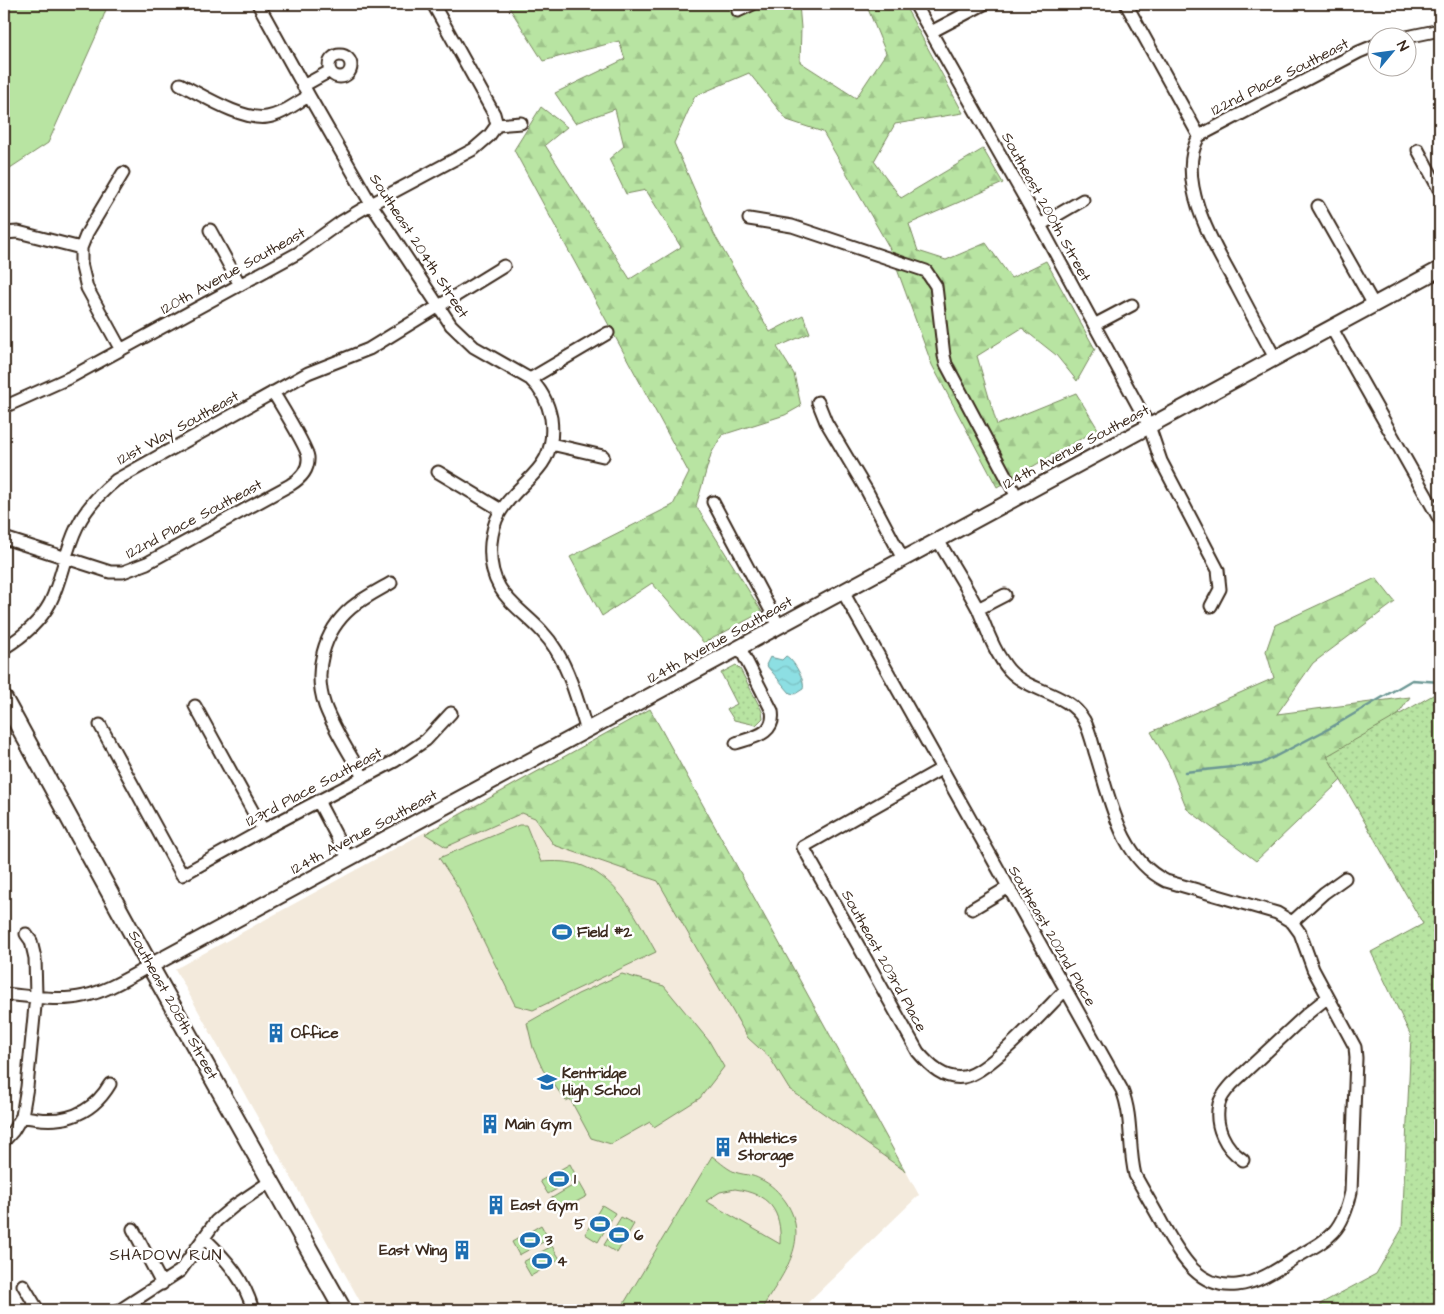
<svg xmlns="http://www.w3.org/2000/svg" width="1444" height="1314" viewBox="0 0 1444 1314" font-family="'Architects Daughter',sans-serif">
<defs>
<pattern id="forest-firs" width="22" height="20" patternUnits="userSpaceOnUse" patternTransform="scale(1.25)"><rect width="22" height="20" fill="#b8e4a2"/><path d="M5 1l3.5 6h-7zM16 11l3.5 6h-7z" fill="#9fc48b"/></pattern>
<pattern id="park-dots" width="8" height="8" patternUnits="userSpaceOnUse" patternTransform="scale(1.25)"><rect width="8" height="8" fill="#b8e4a2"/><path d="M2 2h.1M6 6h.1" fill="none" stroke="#9fc48b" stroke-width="1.8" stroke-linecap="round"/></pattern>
<pattern id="water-waves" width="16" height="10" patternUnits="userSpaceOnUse" patternTransform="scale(1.25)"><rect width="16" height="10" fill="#8ddfe3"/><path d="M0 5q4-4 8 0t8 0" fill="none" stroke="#7bc0c2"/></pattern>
</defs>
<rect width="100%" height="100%" fill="#fff"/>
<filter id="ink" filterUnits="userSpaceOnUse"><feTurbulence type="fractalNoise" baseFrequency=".02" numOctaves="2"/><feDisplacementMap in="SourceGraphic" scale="10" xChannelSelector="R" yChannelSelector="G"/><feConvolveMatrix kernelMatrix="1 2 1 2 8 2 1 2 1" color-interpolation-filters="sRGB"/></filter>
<g filter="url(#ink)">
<path fill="#f3eadc" d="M650,709L919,1195L800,1310H365L175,969Z"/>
<path fill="#b8e4a2" stroke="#7a8760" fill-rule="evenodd" d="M4,4H108L97,34L48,143L4,172Z
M519,825H526L541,862C553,861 571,861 583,866C620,881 638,920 656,952L533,1010L515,1005L459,891L460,890L439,858Z
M622,974L664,986L709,1041L724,1067L700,1098L654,1127L650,1122L611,1144L591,1138L570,1099L566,1101L543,1070L533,1048L527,1023L578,994Z
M712,1156C720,1162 729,1171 738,1173C746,1175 753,1175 760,1179C771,1184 779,1192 786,1202C812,1242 781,1276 761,1310H620ZM735,1189C769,1194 782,1210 780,1244L706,1201L720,1192Z
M570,1164L577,1178L548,1194L540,1181Z
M579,1182L587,1196L558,1212L550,1199Z
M602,1205L615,1213L598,1242L585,1234Z
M621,1217L634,1224L617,1253L604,1245Z
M541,1225L549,1239L519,1255L512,1242Z
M552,1246L560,1259L531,1276L523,1262Z"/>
<path fill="url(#forest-firs)" stroke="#7a8760" d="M507,4H799L801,28L800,62L856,98L886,53L866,4H904L963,113L895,124L874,161L901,198L983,149L1003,183L909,224L918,251L946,260L986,243L1011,278L1046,261L1095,349L1077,381L1056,355L1022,328L977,356L997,425L1076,393L1098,429L997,487L932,365L889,247L823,132L787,120L749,73L695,96L674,143L714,234L770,332L803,315L810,333L777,347L794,374L801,406L785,415L722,435L711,454L696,506L762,612L704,643L652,583L602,616L570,557L673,505L689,473L514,150L541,107L567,127L545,145L630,279L681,247L646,190L626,194L609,159L624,146L615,109L575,123L555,93L625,59L619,41L543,61Z
M1376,578L1395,602L1313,663L1277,714L1410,697L1376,747L1256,861L1187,809L1169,764L1151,732L1274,678L1266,651L1275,625Z
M650,709L905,1171L789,1089L770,1058L748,1038L658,881L554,845L535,818L522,813L446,847L425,834Z"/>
<path fill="url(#park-dots)" stroke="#7a8760" d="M736,665L740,669L762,711L763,718L756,725L734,720L727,709L737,704L721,673Z
M1440,691V1310H1323L1320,1304L1376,1274L1402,1229L1411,1036L1371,952L1423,924L1327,756Z"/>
<path fill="url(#water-waves)" stroke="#6c9794" d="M786,656C793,659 806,681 803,689L795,694L790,693L766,665L770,657L782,660Z"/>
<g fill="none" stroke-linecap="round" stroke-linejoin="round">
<path stroke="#6c9794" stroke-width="2.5" d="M1185,772L1261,764L1330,728L1412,680L1440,682"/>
<defs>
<path id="minor" d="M258,4L309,96L371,204L451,325L474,347L530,379C541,389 548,403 551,418C558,472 520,477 499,514C494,523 492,534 491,543C486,603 531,608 556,650C571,675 578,703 587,731
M433,4L494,114L497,125
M915,4L1040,225L1149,426L1161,461L1218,570L1220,589L1211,606
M1126,4L1199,136
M738,11L753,4
M931,32L984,4
M1402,38L1440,30
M329 66a11 11 0 1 1 22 0a11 11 0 1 1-22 0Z
M180,84C202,95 243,121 267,117C282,115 296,103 309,96
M303,86L330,71
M1199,136C1174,181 1215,247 1237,287C1249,310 1262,334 1275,358
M1199,136L1359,52L1376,45
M1418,150L1440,191
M1318,206L1374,305
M749,219L792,226L926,271L936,286L944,356L946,364L1017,497
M1040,225L1083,200
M210,230L240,285
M4,233L18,232L81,248
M1094,325L1132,305
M1331,327L1440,520
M121,350L87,288L81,263V248L87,233L123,173
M530,379L608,333
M818,402L826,422L867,491L903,559
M4,407L71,377L298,253L341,222L371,204L474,149L489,136L497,125L521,123
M551,444L603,456
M438,472L501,510
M713,502L779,626
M4,538L110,572H123L147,563L290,485C300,479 309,470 308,457C307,447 280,404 273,392
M843,592L1122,1090C1133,1118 1128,1147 1135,1175C1144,1192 1154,1208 1163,1225C1180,1254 1197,1289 1237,1285C1258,1283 1278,1269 1295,1258C1330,1238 1342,1233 1351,1192L1356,1058L1355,1047L1313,969L1300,933L1292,922L1277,913L1166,881C1119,858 1110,797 1095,752C1092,741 1089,729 1084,720C1067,691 1030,693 1009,670C994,652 987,630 978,609C966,586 951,563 938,540
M978,609L1005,595
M4,648C22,637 40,622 50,603C62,579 65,551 77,527C86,508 100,493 116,480L308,373L369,349L504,266
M195,706L263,830
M100,725L182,875L263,830L395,761L426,740L451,713
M736,743C754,737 776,734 772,711L740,648
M941,769L803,847L918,1052C930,1066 944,1080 964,1077C989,1073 1045,1010 1065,990
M363,777C350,754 334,730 325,706C313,671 323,632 351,608C363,598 377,591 391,583
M318,801L348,858
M972,909L1007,888
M1292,922L1324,893L1345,878
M4,994C29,996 59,1002 84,996C108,991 129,977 150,966
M22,1116L27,1087L36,996L35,958L31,941L26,934
M4,1141L13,1131L22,1116C58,1125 90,1118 110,1084
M1243,1160C1225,1148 1214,1126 1219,1104C1221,1096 1227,1090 1232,1084L1307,1014L1328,997
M133,1229L162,1284
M204,1238C228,1261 244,1279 253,1310
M23,1285L38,1310
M120,1310L180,1271L216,1221L234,1206L271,1181"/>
<path id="tertiary" d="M150,966L1440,269"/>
<path id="secondary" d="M4,699L150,966L343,1310"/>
</defs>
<use href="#minor" stroke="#3b2a1e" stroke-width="15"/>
<use href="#tertiary" stroke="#3b2a1e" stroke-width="18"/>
<use href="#secondary" stroke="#3b2a1e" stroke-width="20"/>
<use href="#minor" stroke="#fff" stroke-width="11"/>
<use href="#tertiary" stroke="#fff" stroke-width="14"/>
<use href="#secondary" stroke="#fff" stroke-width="16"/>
</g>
</g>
<defs>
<symbol id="stadium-bare" viewBox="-9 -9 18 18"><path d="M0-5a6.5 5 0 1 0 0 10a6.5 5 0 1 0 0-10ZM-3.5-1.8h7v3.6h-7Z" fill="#1f6fb2" stroke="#fff" stroke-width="2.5" paint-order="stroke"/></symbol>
<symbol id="building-bare" viewBox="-9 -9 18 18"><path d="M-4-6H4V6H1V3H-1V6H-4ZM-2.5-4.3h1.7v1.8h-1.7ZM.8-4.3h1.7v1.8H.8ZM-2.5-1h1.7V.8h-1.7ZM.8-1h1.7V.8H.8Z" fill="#1f6fb2" stroke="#fff" stroke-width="2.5" paint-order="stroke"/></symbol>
<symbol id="school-bare" viewBox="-9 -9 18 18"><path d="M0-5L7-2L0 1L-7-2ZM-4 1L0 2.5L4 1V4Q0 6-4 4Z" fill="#1f6fb2" stroke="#fff" stroke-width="2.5" paint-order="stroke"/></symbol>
</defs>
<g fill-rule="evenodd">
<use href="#stadium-bare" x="548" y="918" width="28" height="28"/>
<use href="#building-bare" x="262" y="1019" width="28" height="28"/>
<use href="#school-bare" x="533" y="1068" width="28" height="28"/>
<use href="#building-bare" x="476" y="1110" width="28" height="28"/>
<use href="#building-bare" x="709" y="1133" width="28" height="28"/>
<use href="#stadium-bare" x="545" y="1165" width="28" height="28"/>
<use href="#building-bare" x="482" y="1191" width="28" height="28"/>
<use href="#stadium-bare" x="586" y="1210" width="28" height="28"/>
<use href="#stadium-bare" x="605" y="1221" width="28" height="28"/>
<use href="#stadium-bare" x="516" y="1226" width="28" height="28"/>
<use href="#building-bare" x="448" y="1236" width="28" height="28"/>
<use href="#stadium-bare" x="528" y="1247" width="28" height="28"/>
</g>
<g text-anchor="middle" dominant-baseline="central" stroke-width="5" stroke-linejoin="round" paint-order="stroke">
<g font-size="15" fill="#3b2a1e" stroke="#fff">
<text transform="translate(1280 77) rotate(-27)">122nd Place Southeast</text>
<text transform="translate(1046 207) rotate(61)">Southeast 200th Street</text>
<text transform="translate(419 246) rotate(57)">Southeast 204th Street</text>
<text transform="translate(233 271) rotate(-29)">120th Avenue Southeast</text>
<text transform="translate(178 428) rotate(-29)">121st Way Southeast</text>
<text transform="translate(1076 447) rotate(-28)">124th Avenue Southeast</text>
<text transform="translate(194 519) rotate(-28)">122nd Place Southeast</text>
<text transform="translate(720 640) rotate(-29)">124th Avenue Southeast</text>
<text transform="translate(314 787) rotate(-28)">123rd Place Southeast</text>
<text transform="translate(364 832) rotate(-28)">124th Avenue Southeast</text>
<text transform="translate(1052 936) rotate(60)">Southeast 202nd Place</text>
<text transform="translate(884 961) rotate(61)">Southeast 203rd Place</text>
<text transform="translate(173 1005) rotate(61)">Southeast 208th Street</text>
</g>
<g font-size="15" font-weight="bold" fill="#3b2a1e" stroke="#fff" text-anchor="start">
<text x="577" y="932">Field #2</text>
<text x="291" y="1033">Office</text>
<text x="562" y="1073">Kentridge<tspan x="562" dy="17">High School</tspan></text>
<text x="505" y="1124">Main Gym</text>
<text x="738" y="1138">Athletics<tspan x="738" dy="17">Storage</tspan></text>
<text x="574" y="1179">1</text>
<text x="511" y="1205">East Gym</text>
<text x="585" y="1224" text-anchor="end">5</text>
<text x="634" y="1235">6</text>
<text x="545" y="1240">3</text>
<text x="447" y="1250" text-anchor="end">East Wing</text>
<text x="557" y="1261">4</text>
</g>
<g font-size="16" letter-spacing="1" fill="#3b2a1e" stroke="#fff">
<text x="166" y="1255">SHADOW RUN</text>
</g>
</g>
<rect width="1444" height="1314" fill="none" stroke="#fff" stroke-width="20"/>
<rect x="10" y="10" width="1424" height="1294" fill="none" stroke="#3b2a1e" stroke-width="2" filter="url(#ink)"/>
<g transform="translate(1392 52) rotate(61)"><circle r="24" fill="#ffffff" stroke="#b1aaa5"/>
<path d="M0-4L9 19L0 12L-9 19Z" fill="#1f6fb2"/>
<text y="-8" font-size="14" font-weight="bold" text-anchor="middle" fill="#3b2a1e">N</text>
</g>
</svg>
